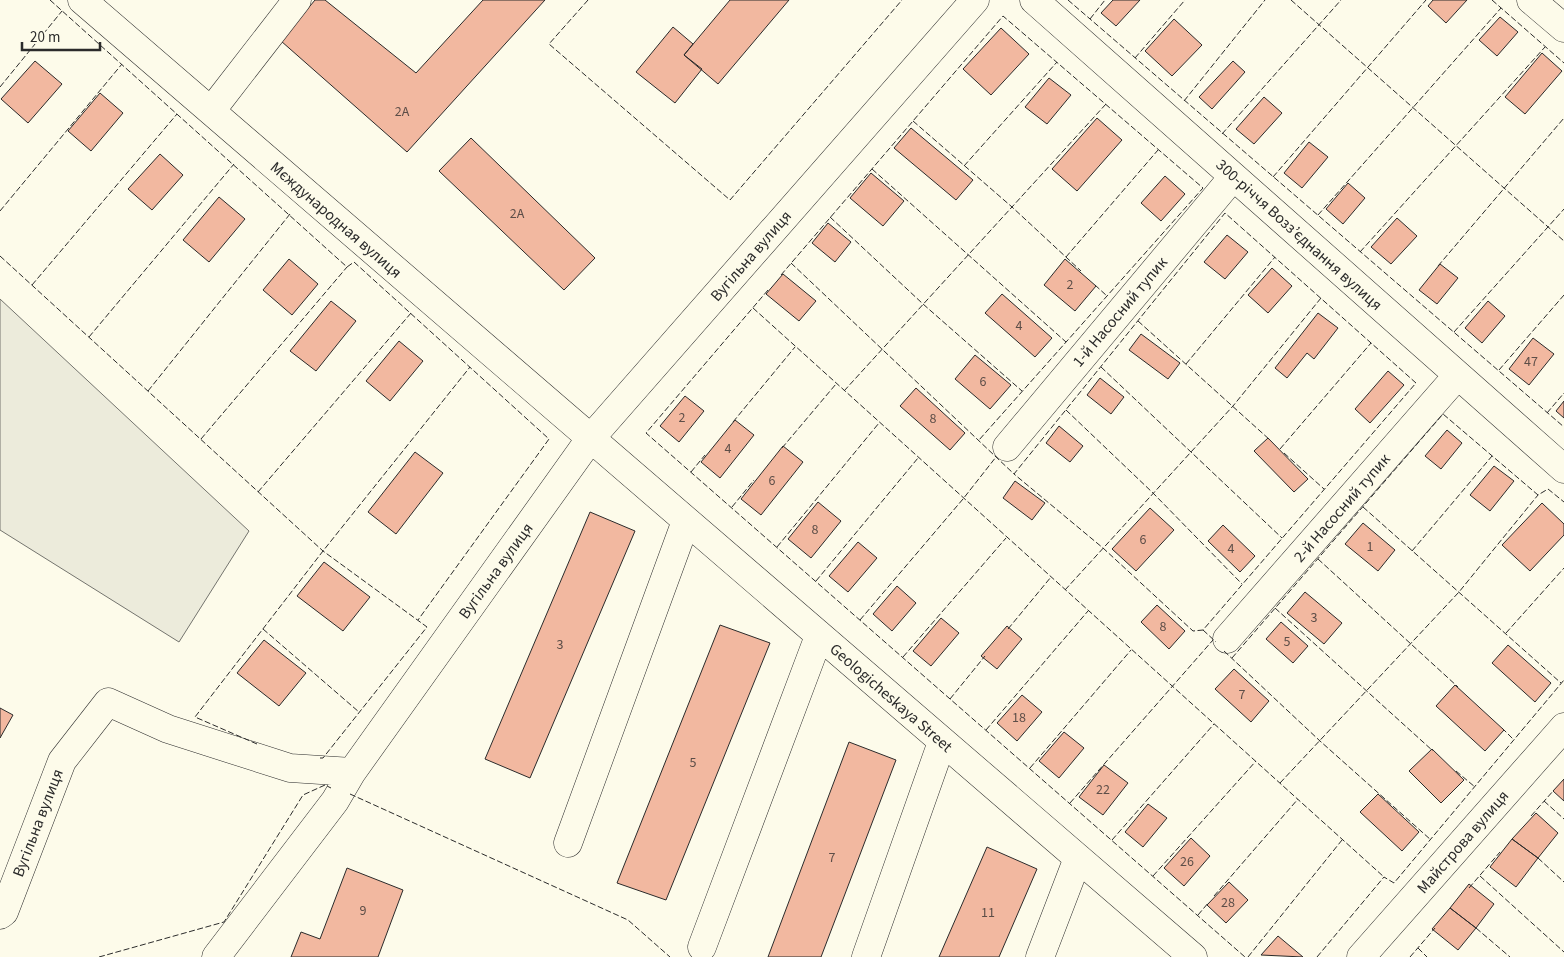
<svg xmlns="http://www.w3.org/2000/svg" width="1564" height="957" viewBox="0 0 1564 957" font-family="'Source Sans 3',sans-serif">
<rect width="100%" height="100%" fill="#fdfbea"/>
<path fill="#ecebdb" stroke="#74746e" d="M0,299L249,531L179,642L0,530Z"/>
<path fill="#f2b8a0" stroke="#2b2b2b" d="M315,0H325L416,73L483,0H545L407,152L281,41Z
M730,0H789L718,84L684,55Z
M1113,0H1140L1116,26L1101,13Z
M1433,0H1467L1446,23L1428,6Z
M1500,17L1518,32L1497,56L1479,40Z
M1174,19L1202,45L1172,76L1145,51Z
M673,27L693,44L684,55L702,69L675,103L636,72Z
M1001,28L1029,54L991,95L963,69Z
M1542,53L1562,71L1525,114L1505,97Z
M35,61L62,84L28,123L1,99Z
M1233,61L1245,72L1212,109L1199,97Z
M1049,78L1071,95L1047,124L1025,107Z
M100,93L123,113L91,151L68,131Z
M1264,97L1282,113L1254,144L1236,129Z
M1097,118L1122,140L1077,191L1052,169Z
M911,128L973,180L956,200L894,148Z
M471,138L595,258L564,290L439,171Z
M1309,142L1328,157L1302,188L1284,173Z
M160,154L183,175L152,210L128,189Z
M871,173L904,201L883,226L850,198Z
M1165,176L1185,194L1161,221L1141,203Z
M1348,183L1365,198L1343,224L1326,209Z
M219,197L245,219L209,262L183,240Z
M1397,218L1417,236L1391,264L1371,247Z
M828,223L851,242L835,262L812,243Z
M1227,235L1248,252L1225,279L1204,262Z
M289,259L318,284L292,315L263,290Z
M1065,259L1096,286L1075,311L1044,285Z
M1440,264L1458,278L1437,304L1419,290Z
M1272,268L1292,286L1268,313L1248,295Z
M783,274L816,301L799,321L766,294Z
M1002,294L1052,338L1035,357L985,313Z
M331,301L356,321L316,371L290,351Z
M1488,301L1505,316L1482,343L1465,328Z
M1318,313L1338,328L1314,359L1307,353L1287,378L1275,368Z
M1141,334L1180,363L1168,379L1129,350Z
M1533,338L1554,354L1529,385L1509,369Z
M399,341L423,361L390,401L366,381Z
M975,355L1011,385L990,409L955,379Z
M1388,371L1404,385L1370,423L1355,409Z
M1100,378L1124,397L1111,414L1087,395Z
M916,388L965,433L950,450L900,406Z
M685,396L704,411L679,442L660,426Z
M1564,401V418L1556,411Z
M735,420L754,435L720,478L701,462Z
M1059,426L1083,446L1070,462L1046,443Z
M1447,430L1462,443L1441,469L1425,456Z
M1268,438L1308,479L1294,492L1254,451Z
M783,446L803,462L761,515L741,499Z
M415,452L443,473L396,534L368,512Z
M1494,466L1514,481L1490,511L1470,495Z
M1015,481L1045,503L1032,520L1003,498Z
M818,502L841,521L811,558L788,539Z
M1542,503L1564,524V535L1530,571L1502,545Z
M1150,508L1174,530L1136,571L1112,549Z
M590,512L635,531L530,778L485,759Z
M1363,523L1395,550L1378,571L1345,544Z
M1223,525L1255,556L1240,572L1208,541Z
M858,542L877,558L848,592L829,576Z
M324,562L370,597L343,631L297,596Z
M897,586L916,603L892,631L873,614Z
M1305,592L1342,623L1324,644L1287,613Z
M1157,605L1185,631L1169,649L1141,622Z
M941,618L959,633L931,666L913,651Z
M1281,622L1308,646L1293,663L1266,639Z
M720,625L770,643L666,900L617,883Z
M1007,626L1022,639L997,669L981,656Z
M264,640L306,673L279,706L237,673Z
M1508,645L1551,683L1535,702L1492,663Z
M1234,669L1269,701L1251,722L1215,689Z
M1455,685L1504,730L1485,751L1436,706Z
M1022,695L1042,712L1017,741L997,723Z
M0,708L13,715L0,738Z
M1064,732L1084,748L1059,778L1039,761Z
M849,742L896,760L821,957H768Z
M1432,749L1464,780L1441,803L1409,771Z
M1104,765L1128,783L1103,815L1079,797Z
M1564,779V801L1553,791Z
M1378,794L1419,832L1402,851L1360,812Z
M1148,804L1167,818L1143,847L1125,832Z
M1536,813L1558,833L1538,858L1512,839Z
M1191,838L1210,856L1184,886L1164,868Z
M1512,839L1538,858L1516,887L1490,867Z
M987,847L1037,869L999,957H939Z
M347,868L403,890L378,957H291L301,932L320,939Z
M1229,882L1248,900L1226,923L1207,905Z
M1469,884L1494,904L1476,928L1450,908Z
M1450,908L1476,928L1458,950L1432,929Z
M1278,936L1303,957L1261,955Z"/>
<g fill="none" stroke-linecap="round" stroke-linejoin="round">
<defs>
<path id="minor" d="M82,0L1193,957
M1034,0L1564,469
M1531,0L1564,28
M211,111L297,0
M1007,447L1233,177
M1227,639L1457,376
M568,843L686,521
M0,915L4,912L62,761L108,702L168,729L290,768L352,772L590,439L975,0
M702,947L819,636
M216,957L335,801L352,772
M866,957L942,742
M1040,957L1078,858
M1361,957L1564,727"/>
</defs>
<use href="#minor" stroke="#2b2b2b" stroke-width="29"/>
<use href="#minor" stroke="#fdfbea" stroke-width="28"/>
<path stroke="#2b2b2b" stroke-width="1" stroke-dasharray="6 2.5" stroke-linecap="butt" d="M50,0L347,267L354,262L549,439L418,620
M588,0L549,44L730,200L902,0
M1068,0L1564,427
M1291,0L1564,241
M1492,0L1564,63
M1090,19L1105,0
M1135,58L1185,0
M0,87L62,11
M1184,101L1265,0
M913,121L1012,207L1081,271
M1222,134L1341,0
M964,166L1057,62
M872,169L1066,342
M1273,177L1426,0
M0,211L122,64
M1318,215L1501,8
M830,217L923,304L1022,391
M1360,252L1545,47
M0,256L323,551L427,627L323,758H320
M1066,257L1158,150
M791,263L1014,474L1225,213L1416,383L1203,630L1193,631L1103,548L1014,474
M1438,266L1564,118
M781,275L1003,16L1203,188L979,440
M32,285L177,114
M1095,285L1107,296
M768,290L646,433L1245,957
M753,308L1384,877
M1138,321L1270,440
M1454,332L1564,209
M89,337L234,164
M1186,364L1275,257
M1101,367L1282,538
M1499,370L1564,295
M148,391L290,214
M844,391L1106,104
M1066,410L1153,493L1242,584
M1547,413L1564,393
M733,422L795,347
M201,439L347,267
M782,448L836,384
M1280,449L1371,343
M1284,453L1324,489
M691,472L705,455
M258,492L411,313
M732,507L754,480
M1363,507L1561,683
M777,547L879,423
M1412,551L1492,456
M1318,559L1458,687
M816,581L918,458
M1065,590L1233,406L1321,298
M1275,608L1433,751
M860,620L963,499L996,457
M263,629L359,712
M1008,629L1051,577
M1203,630L1216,642
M1506,633L1564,568
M1224,651L1320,741L1431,840
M903,657L1006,538
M1232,658L1443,414L1538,495L1548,489L1564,502
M950,699L985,656
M1502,728L1514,740
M986,730L1088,611
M257,744L195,717L323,551L470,367
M1030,768L1131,650
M1456,771L1475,787
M1280,783L1459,592L1538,495
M350,794L628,920L670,957
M1544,801L1564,819
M1070,803L1213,640
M1531,816L1554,790
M1112,840L1214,724
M1538,858L1564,882
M1153,876L1256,761
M1480,876L1564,952
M1469,888L1500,852
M1214,896L1298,799
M1198,915L1209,902
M1476,928L1510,957
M1418,948L1427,957
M99,957L224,922L303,795L325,785L331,788
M1248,957L1342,840
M1317,957L1384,877L1394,883L1564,680
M1410,957L1435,928"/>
</g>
<g text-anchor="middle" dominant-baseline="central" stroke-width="4" stroke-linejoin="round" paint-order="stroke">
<g font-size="14" fill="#5d4e48">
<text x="402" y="112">2А</text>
<text x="517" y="214">2А</text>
<text x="1070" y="285">2</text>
<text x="1019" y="326">4</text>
<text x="1531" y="362">47</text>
<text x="983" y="382">6</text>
<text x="682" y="418">2</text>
<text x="933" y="419">8</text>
<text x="728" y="449">4</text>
<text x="772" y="481">6</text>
<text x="815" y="530">8</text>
<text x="1143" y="540">6</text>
<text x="1370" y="547">1</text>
<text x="1231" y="549">4</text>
<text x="1314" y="618">3</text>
<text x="1163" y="627">8</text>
<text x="1287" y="642">5</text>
<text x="560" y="645">3</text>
<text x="1242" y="695">7</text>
<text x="1019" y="718">18</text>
<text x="693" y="763">5</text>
<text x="1103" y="790">22</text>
<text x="832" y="858">7</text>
<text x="1187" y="862">26</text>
<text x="1228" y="903">28</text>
<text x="363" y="911">9</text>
<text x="988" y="913">11</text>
</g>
<g font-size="16" fill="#2b2b2b" stroke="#fdfbea">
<text transform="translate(336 220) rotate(41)">Мєждународная вулиця</text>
<text transform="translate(1299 235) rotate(42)">300-річчя Возз’єднання вулиця</text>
<text transform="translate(751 256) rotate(-49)">Вугільна вулиця</text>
<text transform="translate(1120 312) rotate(-50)">1-й Насосний тупик</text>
<text transform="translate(1342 508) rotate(-49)">2-й Насосний тупик</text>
<text transform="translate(496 571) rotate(-54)">Вугільна вулиця</text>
<text transform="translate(891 698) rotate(41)">Geologicheskaya Street</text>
<text transform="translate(38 823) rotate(-69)">Вугільна вулиця</text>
<text transform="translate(1463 842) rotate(-49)">Майстрова вулиця</text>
</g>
</g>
<path d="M22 42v8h78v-8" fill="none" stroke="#2b2b2b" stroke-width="2.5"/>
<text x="30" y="42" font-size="15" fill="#2b2b2b" stroke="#fdfbea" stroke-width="4" paint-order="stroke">20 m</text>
</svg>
